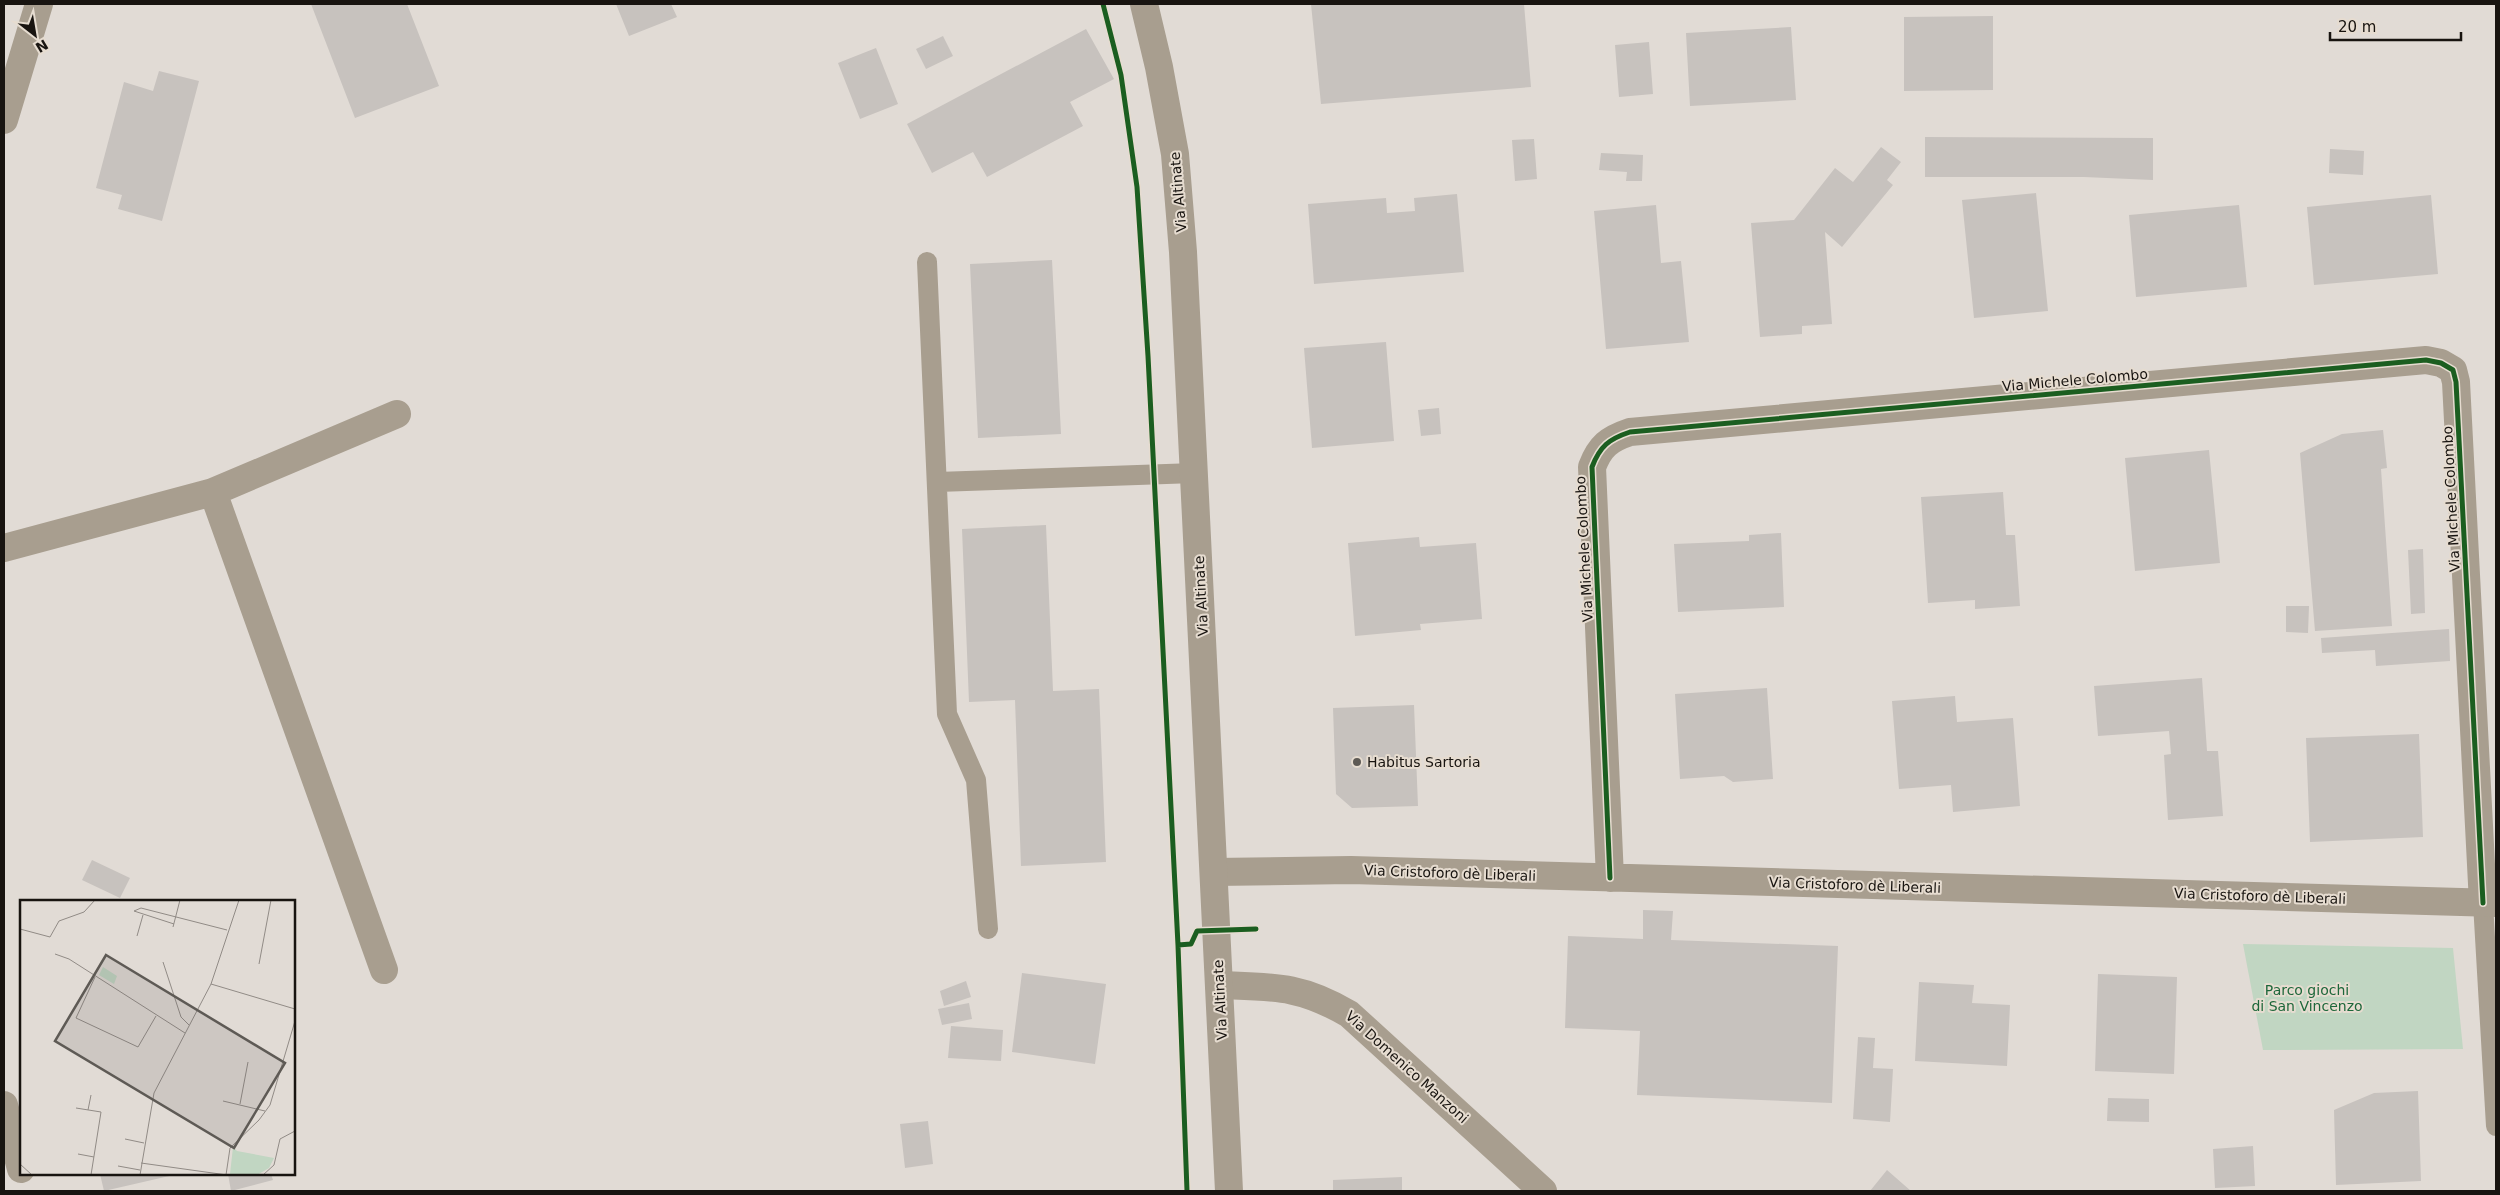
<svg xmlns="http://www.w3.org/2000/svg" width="2500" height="1195" viewBox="0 0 2500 1195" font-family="'DejaVu Sans',sans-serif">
<rect width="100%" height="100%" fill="#e1dbd5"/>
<path fill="#c1d6c2" d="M2243,944L2453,948L2463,1049L2263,1050Z"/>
<path fill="#c7c2be" d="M311,4H407L439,86L355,118Z
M616,4H671L677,17L629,36Z
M1311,4H1524L1531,87L1321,104Z
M1993,16V90L1904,91V17Z
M1791,27L1796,100L1690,106L1686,33Z
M1086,29L1114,79L1070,102L1083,126L987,177L973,152L932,173L907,124Z
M943,36L953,56L926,69L916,49Z
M1649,42L1653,94L1619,97L1615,45Z
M876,48L898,104L860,119L838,63Z
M159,71L199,81L162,221L118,209L122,195L96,188L124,82L153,91Z
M1925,137L2153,138V180L2084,177H1925Z
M1534,139L1537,179L1515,181L1512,140Z
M1881,147L1901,162L1887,180L1893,185L1842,247L1825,232L1832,324L1802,326V334L1760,337L1751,223L1794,220L1835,168L1853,182Z
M2330,149L2364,151L2363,175L2329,173Z
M1601,153L1643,155L1642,181H1626L1627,172L1599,170Z
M2036,193L2048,311L1974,318L1962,200Z
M1457,194L1464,272L1314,284L1308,204L1386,198L1387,213L1415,211L1414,198Z
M2431,195L2438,274L2314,285L2307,207Z
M1656,205L1661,263L1681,261L1689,342L1606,349L1594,211Z
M2239,205L2247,287L2136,297L2129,215Z
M1052,260L1061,434L978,438L970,264Z
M1386,342L1394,441L1312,448L1304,348Z
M1439,408L1441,434L1421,436L1418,410Z
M2383,430L2387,468L2381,469L2392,626L2315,631L2300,453L2342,434Z
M2209,450L2220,563L2135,571L2125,458Z
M2003,492L2006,535H2015L2020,606L1975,609V600L1928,603L1921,497Z
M1046,525L1053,691L1099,689L1106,862L1021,866L1015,700L969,702L962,529Z
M1781,533L1784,607L1678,612L1674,544L1749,541V535Z
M1419,537L1420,547L1476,543L1482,619L1420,624L1421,630L1355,636L1348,543Z
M2423,549L2425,613L2411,614L2408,550Z
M2286,606H2309L2308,633L2286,632Z
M2449,629L2450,661L2376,666L2375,650L2322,653L2321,638Z
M2202,678L2207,751H2218L2223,816L2168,820L2164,755L2171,754L2169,731L2098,736L2094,686Z
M1767,688L1773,779L1733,782L1724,776L1680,779L1675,694Z
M1955,696L1957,722L2013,718L2020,806L1953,812L1951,785L1899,789L1892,701Z
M1414,705L1418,806L1352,808L1336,794L1333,708Z
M2419,734L2423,837L2310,842L2306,738Z
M92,860L130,878L120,898L82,880Z
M1643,910L1673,911L1671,940L1838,946L1832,1103L1637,1095L1640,1031L1565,1028L1568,936L1643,939Z
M1022,973L1106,984L1095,1064L1012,1052Z
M2098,974L2177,977L2174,1074L2095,1071Z
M966,981L971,997L944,1006L940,991Z
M1919,982L1974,985L1972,1003L2010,1005L2007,1066L1915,1061Z
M969,1003L972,1019L942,1025L938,1009Z
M951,1026L1003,1030L1001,1061L948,1058Z
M1858,1037L1875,1038L1873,1068L1893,1069L1890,1122L1853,1119Z
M2418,1091L2421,1181L2336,1185L2334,1110L2374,1093Z
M2108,1098L2149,1099V1122L2107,1121Z
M928,1121L933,1164L905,1168L900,1124Z
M2253,1146L2255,1186L2215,1188L2213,1149Z
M1887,1170L1911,1191H1870Z
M100,1174H178L104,1191Z
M228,1174H271L273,1180L231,1191Z
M1402,1177V1191H1333V1180Z"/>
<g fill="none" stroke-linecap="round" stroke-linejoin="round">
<path stroke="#a89e8f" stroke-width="20" d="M927,262L947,714L976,780L988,929
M937,482L1195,473
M2483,903L2496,1126"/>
<path stroke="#a89e8f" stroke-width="28" d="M4,120L39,4
M213,492L384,970
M4,548L213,492L397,414
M1214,872L1351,870L2496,903
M1610,878L1592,467C1600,446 1609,439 1630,432L2426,360L2441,363L2453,370L2456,382L2483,903
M1219,985C1273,987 1300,985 1349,1014L1543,1191
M4,1105L21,1169"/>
<path stroke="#a89e8f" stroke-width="28" d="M1144,4L1159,67L1175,154L1183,252L1229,1191"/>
<defs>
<path id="cycleway" d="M1103,4L1121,75L1137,187L1148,356L1178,945L1187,1191
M1610,878L1592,467C1600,446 1609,439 1630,432L2426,360L2441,363L2453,370L2456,382L2483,903
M1178,945L1191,944L1197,931L1256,929"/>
</defs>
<use href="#cycleway" stroke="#e6dcd0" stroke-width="8"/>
<use href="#cycleway" stroke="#1b5e20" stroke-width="5"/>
</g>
<circle fill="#5e5a55" stroke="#e6dcd0" stroke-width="2" cx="1357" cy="762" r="5"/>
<g text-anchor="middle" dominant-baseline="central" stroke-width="4" stroke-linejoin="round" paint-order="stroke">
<g font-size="14" fill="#181410" stroke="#e6dcd0">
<text transform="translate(1178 192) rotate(-95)">Via Altinate</text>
<text transform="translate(2075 380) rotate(-5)">Via Michele Colombo</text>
<text transform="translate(2451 499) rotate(-93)">Via Michele Colombo</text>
<text transform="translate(1584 549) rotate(-93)">Via Michele Colombo</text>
<text transform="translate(1201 596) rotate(-93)">Via Altinate</text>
<text transform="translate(1450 873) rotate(2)">Via Cristoforo dè Liberali</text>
<text transform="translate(1855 885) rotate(2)">Via Cristoforo dè Liberali</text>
<text transform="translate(2260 896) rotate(2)">Via Cristoforo dè Liberali</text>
<text transform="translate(1220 1000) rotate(-93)">Via Altinate</text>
<text transform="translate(1407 1067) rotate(42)">Via Domenico Manzoni</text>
</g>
<g font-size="14" fill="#181410" stroke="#e6dcd0" text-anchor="start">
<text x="1367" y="762">Habitus Sartoria</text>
</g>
<g font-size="14" fill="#1d673a" stroke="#e6dcd0">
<text x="2307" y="990">Parco giochi<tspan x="2307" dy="16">di San Vincenzo</tspan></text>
</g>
</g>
<g transform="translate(20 900)">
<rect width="275" height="275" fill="#e1dbd5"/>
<path d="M83,67L97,76L94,84L79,75ZM213,247L217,251L254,258L249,268L237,275L210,274Z" fill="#c1d6c2"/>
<path fill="none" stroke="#918b86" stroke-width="1" d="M154,24L114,11L121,8L207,30M153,27L160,0M0,29L30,37L39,21L64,12L75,0M117,36L123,15M35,54L49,59L165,133M143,62L161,117L169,125M239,64L251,0M75,77L56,118L118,147L136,116M191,84L275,109M203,201L245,211M220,204L228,162M56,208L81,212L71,275M68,210L71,195M105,239L124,243M58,254L74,257M121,263L207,275M0,264L12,275M98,266L120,270M120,275L134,193L191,84L219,0M206,275L210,248L239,220L250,205L275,121M243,275L254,265L260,239L275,231"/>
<path fill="#5e5a55" fill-opacity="0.15" stroke="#5e5a55" stroke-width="2.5" d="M86,55L265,163L214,248L35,141Z"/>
<rect width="275" height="275" fill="none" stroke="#181410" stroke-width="2.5"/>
</g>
<rect width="2500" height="1195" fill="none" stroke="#181410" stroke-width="10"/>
<g transform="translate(35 35) rotate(149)" stroke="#e6dcd0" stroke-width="4" paint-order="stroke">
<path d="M0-4L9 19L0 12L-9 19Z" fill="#181410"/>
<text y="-8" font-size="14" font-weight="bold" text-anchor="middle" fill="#181410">N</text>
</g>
<path d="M2330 32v8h131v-8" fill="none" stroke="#181410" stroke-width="2.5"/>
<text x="2338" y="32" font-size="15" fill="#181410" stroke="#e6dcd0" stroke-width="4" paint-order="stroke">20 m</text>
</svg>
